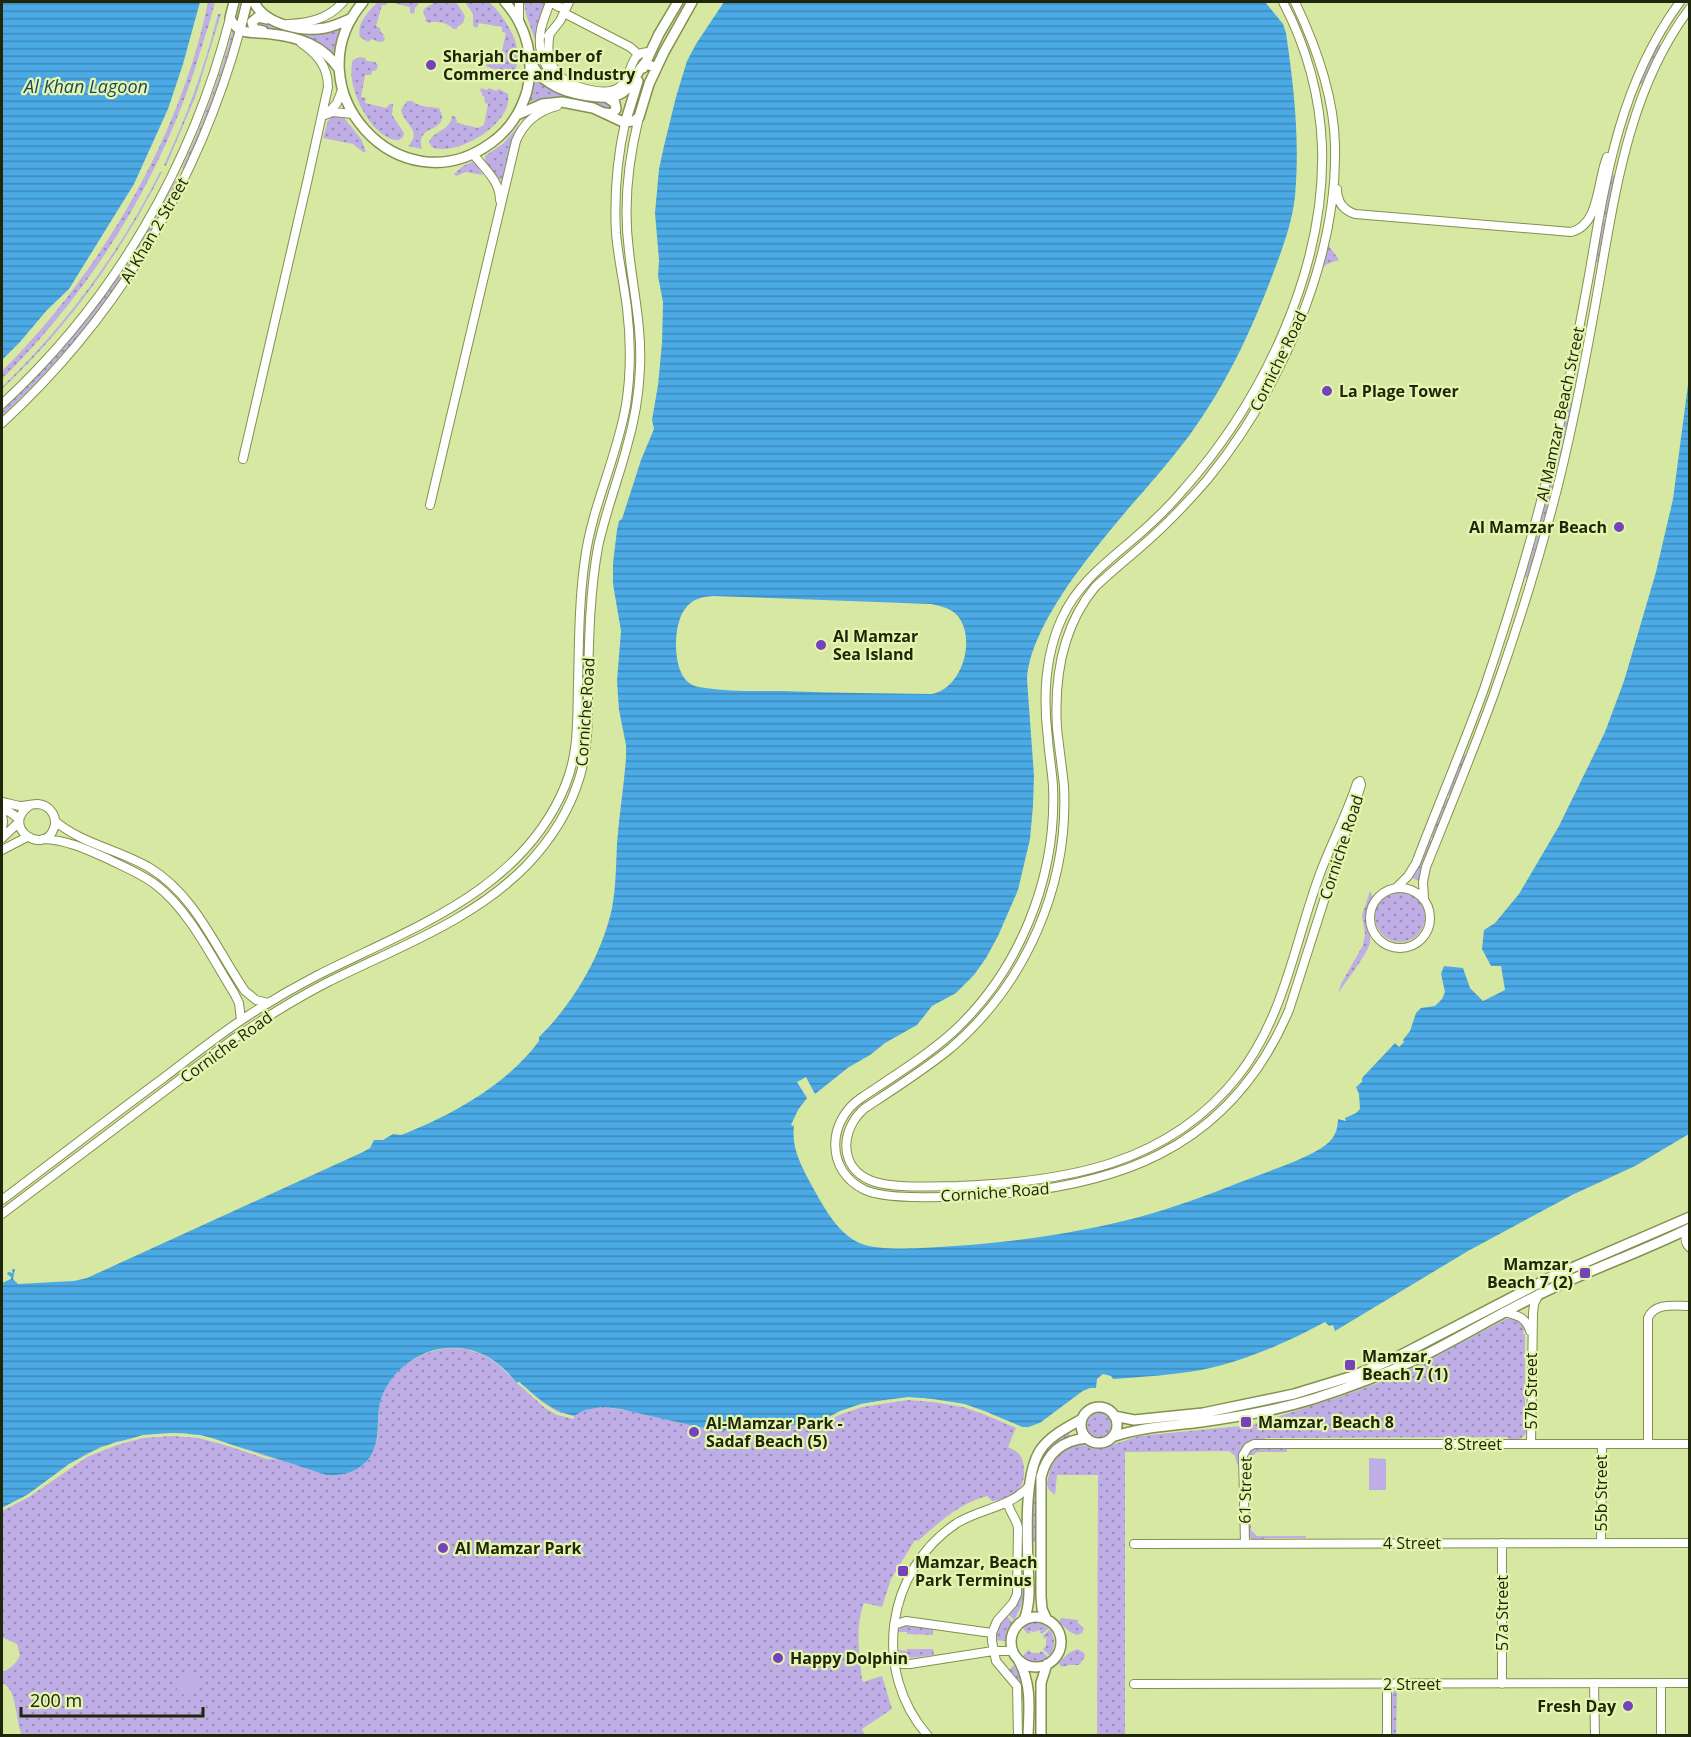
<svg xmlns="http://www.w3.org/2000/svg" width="1691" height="1737" viewBox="0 0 1691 1737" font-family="'Open Sans',sans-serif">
<defs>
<pattern id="green-dots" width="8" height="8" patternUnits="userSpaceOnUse" patternTransform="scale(1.5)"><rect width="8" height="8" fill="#bfade5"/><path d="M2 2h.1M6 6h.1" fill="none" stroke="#9b8db8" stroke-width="1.8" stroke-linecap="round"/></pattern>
<pattern id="water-rules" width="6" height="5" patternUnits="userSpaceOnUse" patternTransform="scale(1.5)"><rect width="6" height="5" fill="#4baae5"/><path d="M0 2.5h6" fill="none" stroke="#3e8ab8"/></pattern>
</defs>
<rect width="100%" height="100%" fill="#d7e8a2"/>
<path fill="url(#green-dots)" d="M208,2H215C209,26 201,48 194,72C155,188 89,293 2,379V371C99,275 181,137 208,2Z
M378,2H387L386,5H382L376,26L380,28L381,33L384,34L383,37H385L384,41L379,42L372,39L368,42L360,37C356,23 369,11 378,2Z
M389,2H420L415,8L414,14L410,13V7Z
M436,2H456L465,16L463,23L457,27V29H453C449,23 435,20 429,23L425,21L426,19L423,12L425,8Z
M465,2H489C505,16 527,51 514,72L510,74L503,73L500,70L493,69L486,66L488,60L493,62L495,57L501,55L506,33L502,32V27L479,23L477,28L473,26V14Z
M524,2H546L536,43L526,14Z
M218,14H221L196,95L166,166L164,165C187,116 205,66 218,14Z
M261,20C284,32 314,36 340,28L333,54C310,34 285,33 256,26L257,21Z
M233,29H236C224,78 205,124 185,170L182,168C203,123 220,77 233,29Z
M1658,44L1662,46L1643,85L1640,84Z
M360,57L365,58L367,61L375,62L378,65L377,69H376L375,71H372L371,75H365L361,97L366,98L365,103L386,108L390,104H393L392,115L404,133L403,137L399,140C372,141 344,85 353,60Z
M535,78C557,95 584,100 610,103L612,108L608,110C582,103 556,92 529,102Z
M481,88L487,90L489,88L496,91L499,89L508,94C514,123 456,158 432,147L429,142C434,130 450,131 452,116L456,117L457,123L478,128L484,125L488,104L485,103L484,96H482V92H480Z
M407,101H412C419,107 430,107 439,108C440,111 442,114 442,117C442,132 415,126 422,149L408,146C423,130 404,125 401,110Z
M333,116L343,117L345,119L361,139L366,152H363L353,144L323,138L328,121Z
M519,125L520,126L512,140L503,180C493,179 485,166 485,156L504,143Z
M474,161L483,175L466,172L456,176L454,174L463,166Z
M160,172H162C121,253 68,327 2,389V387C66,325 120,252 160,172Z
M1612,175L1616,176L1607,218L1603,217Z
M177,178L180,180C167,204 154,228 140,252C102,313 54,367 2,416V411C77,340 129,270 177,178Z
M1602,219L1607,220L1600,262H1595Z
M1327,243L1339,260L1327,264L1320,269Z
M1569,402L1572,403L1564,444L1561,443Z
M1559,447L1563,448L1553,489L1549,488Z
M1548,491L1552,492L1541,534L1538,533Z
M1537,536L1541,537L1529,578L1525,577Z
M1463,755L1467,756L1451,796L1448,795Z
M1446,798L1450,799L1434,839L1431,837Z
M1430,840L1433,841L1419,881L1412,878L1418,869Z
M1370,891L1373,897C1369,903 1365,911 1366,919C1366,927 1371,934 1370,942C1368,954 1345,982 1338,994L1341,984L1363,945L1365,934L1362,915Z
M1375 917a25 25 0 1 1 50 0a25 25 0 1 1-50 0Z
M1506,1319C1515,1318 1520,1321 1524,1329L1523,1334H1525V1419H1523V1429L1527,1430C1524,1439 1518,1440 1509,1439L1508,1437L1265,1438V1441H1254L1240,1464H1237L1235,1456L1229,1451L1125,1452V1735H1097L1098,1475H1057L1055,1495L1049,1490L1047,1484L1050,1469L1059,1454L1071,1446L1083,1445L1095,1448H1103L1139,1436L1251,1425L1336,1398L1376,1384L1417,1366Z
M453,1348L466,1349L486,1356L500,1366L517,1383L574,1416L585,1410L603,1407L754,1430L815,1423L840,1411L891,1399L945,1400L1017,1425L1008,1447C1021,1453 1024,1458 1024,1473C1024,1491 1009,1500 992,1501L987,1496C960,1503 938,1523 918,1541L915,1540L891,1579L882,1607L864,1603C855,1626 859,1655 862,1679L863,1682L882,1676L892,1709L862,1729L865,1735H22C15,1721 18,1689 2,1683V1672C10,1669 17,1663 20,1655L17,1644L2,1637V1508L15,1502L86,1454L130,1438L185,1433L253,1451L326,1475C349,1476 373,1465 377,1439C379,1427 377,1414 380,1402C390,1368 420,1350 453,1348Z
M1087 1425a12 12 0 1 1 24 0a12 12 0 1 1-24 0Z
M1068,1432L1070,1436L1062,1439V1440L1045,1456L1038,1479H1036V1507L1038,1508L1037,1533L1036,1534L1037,1542H1033V1507L1035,1506L1033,1505C1034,1472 1034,1459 1060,1437L1061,1438Z
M1256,1447H1264L1266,1449H1287V1452H1257L1251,1457V1469L1246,1466C1247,1456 1247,1451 1256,1447Z
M1248,1512H1251V1530L1257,1536H1306V1538H1265L1264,1540L1252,1539L1247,1534Z
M1021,1586H1024C1024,1599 1021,1609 1014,1620L1007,1613L1019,1599Z
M1006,1615L1012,1622L1007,1630L1005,1641L995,1640L999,1624Z
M1061,1618L1078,1620V1623L1084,1628L1082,1633L1077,1635L1070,1632L1059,1622Z
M1035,1622L1041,1623L1049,1628L1042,1634L1039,1632L1043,1629L1033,1632L1028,1630L1031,1632L1028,1634L1022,1627L1029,1623Z
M907,1623V1625L933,1629V1635L907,1634V1632H898V1627Z
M1050,1629C1055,1639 1056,1646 1050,1656L1043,1649L1046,1646V1640L1048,1635L1045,1639L1043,1636Z
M907,1649H933L934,1655L908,1658L907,1662L905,1661L898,1656V1650L907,1651Z
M1077,1649L1083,1652L1085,1655L1084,1658L1079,1665H1069L1062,1667L1058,1663L1069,1653Z
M1028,1650L1032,1653H1039L1042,1651L1048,1657C1039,1664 1031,1663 1022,1657Z
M1014,1665L1022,1681L1023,1700L1021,1701L1019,1683L1007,1672Z
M1395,1690H1397L1396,1735H1392V1694Z"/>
<path fill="#bfade5" d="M1369,1458L1386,1459V1490H1369Z
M176 1684a11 11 0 1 1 22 0a11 11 0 1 1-22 0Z"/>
<path fill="url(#water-rules)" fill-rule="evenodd" d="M2,2H200L183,64L168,109L134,184L69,289L47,310L20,342L2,360Z
M724,2H1265L1283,24L1286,33C1294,87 1300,141 1295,196C1292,225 1281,252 1271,279C1249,336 1225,386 1189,436C1170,461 1149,485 1128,509C1093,551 1031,623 1027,679L1034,776L1033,806L1030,839L1018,890L998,936L986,958L974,975L956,993L932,1006L917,1025L885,1043L870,1055L849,1067L815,1094L806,1077L797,1082L807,1098L798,1110L791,1125L794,1126C791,1148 802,1167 812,1186C824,1207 838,1235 862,1244C881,1251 918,1248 939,1247C1010,1243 1082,1233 1150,1214C1188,1203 1225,1188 1262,1174C1280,1167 1319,1154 1331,1140C1336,1134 1338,1127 1338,1119L1346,1121L1345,1118L1356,1113L1360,1109L1359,1094L1356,1087L1362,1082V1078L1395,1043L1399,1047L1404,1042L1403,1040L1410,1031L1416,1013L1421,1008L1435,1006L1442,999L1445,992L1441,974L1444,966L1463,968L1470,988L1483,1001L1505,990L1501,966H1491L1482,949L1484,930L1495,923L1519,894L1559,826L1605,732L1624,681L1656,572L1673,499L1689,377V1134L1635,1166L1572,1195L1468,1251L1335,1331L1333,1325L1329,1326L1325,1322C1286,1343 1245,1361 1201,1370C1172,1375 1142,1377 1113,1379L1111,1376L1103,1374L1097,1379L1096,1388L1083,1391L1040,1423L1029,1427H1022L984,1411L964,1404L921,1398L891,1399L861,1404L815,1423L754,1430L729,1431L699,1427L620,1409L603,1407L585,1410L574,1416C550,1410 538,1398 519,1382L517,1383C507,1371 496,1360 482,1354C442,1336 395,1359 381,1399C375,1418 382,1439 370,1457C359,1472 343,1476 326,1475L253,1451L185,1433L155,1434L116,1442L86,1454L27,1495L2,1508V1283L11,1279V1277L7,1274L8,1272L13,1273L12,1269H15L13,1279L18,1284L74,1281L87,1278L363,1152L370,1148L374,1140H383L393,1134L401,1135C449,1117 508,1084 539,1041V1037C573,1004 602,955 612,908C616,887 616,865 617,844C619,815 624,786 626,758V745L619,710L617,681L621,631L613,584V563L617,530L619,521L622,519L641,460L654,429L652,420L658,385L662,343L663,302L658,276L659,260L655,213L659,169L664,146L676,97L687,61L696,44ZM713,596L931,604C940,606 950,608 956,614C978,637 962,690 931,694C882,693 833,693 783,691C758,691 731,692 705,688C699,687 692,686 688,682C672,669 673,624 685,609C692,599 701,597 713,596Z"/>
<path fill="#d7e8a2" d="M519,1382L542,1402L558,1412L574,1416V1419L557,1415L545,1408L517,1383Z
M1090,1388H1096V1391L1084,1394L1042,1426L1029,1430H1021L983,1414L963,1407L933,1402L908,1400L862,1407L842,1414L816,1426L810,1427L840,1411L861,1404L908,1397L933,1399L964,1404L984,1411L1022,1427H1029L1040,1423L1083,1391Z
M173,1433L200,1435L212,1438L277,1460L267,1459L228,1446L199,1438L173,1436L143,1438L117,1445L87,1457L29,1497L2,1511V1508L27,1495L69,1464L101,1447L143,1435Z"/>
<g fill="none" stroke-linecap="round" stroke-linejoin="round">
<defs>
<path id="minor" d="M550,2C547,11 543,20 541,29C536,53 547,75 566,88
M551,2L559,7L566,8
M1283,2C1306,46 1320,96 1322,146C1326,268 1264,399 1184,489C1168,508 1149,526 1130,542C1103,565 1077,585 1062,618C1045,655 1043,699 1048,739C1049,755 1052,770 1053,786C1057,877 1020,970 953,1032C925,1057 892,1077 861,1098C827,1121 825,1171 865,1190C887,1200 942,1197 968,1196C1112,1190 1229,1152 1289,1010L1361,785L1360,781L1357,783C1347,814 1332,842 1321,871C1295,940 1285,1016 1238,1076C1168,1165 1065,1182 958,1186C935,1186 893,1189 872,1181C838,1168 840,1129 865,1108C894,1089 924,1070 951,1048C1026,983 1069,886 1064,786C1062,767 1059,747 1057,728C1054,677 1062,627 1095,587C1111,572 1127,559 1143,545C1166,525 1187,503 1207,480C1279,392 1338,261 1335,145C1334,95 1316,46 1295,2
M564,13L630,47L638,54
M519,21V2
M288,24C310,23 328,19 343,2
M550,33C547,46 548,59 555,70C562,81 574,86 586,89C644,104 618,50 650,52
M548,36L560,21L569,2
M328,113L337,103L342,90
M322,116L333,112L353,114
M473,154C484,168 500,181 500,200
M1337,189C1337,202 1343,210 1355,214L1571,232C1600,225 1597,181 1607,157
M2,404C114,301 192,166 230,18
M2,423C117,318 199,180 240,30
M243,459L308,178L328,87C328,66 317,54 301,43
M430,505L516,141C524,122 537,111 557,106
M2,802C8,803 14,805 20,806C26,806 32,804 38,804C50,805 58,817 54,828C44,857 0,827 29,806
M2,808L11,813L19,819
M2,815L3,821L2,830
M55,821C82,844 120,850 150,868C196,896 216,949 245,991L256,1000L268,1003
M2,838L19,822
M43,839C67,840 86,849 108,859C124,867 142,874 156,885C189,910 212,958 234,993L239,1003L241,1020
M2,850L27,837
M1396,888L1408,876L1416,863C1438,805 1463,747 1484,689C1511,610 1535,530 1554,449C1568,390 1579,330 1590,270C1606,174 1621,82 1680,2
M1370 918a30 30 0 1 1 60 0a30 30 0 1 1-60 0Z
M1424,899L1423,882L1426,867C1449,810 1473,752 1494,694C1519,624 1541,553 1559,481C1576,412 1589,342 1601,272C1617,180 1632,85 1690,8
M2,1200C55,1160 108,1119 162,1079C190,1058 217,1036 246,1017C269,1002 293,988 318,975C411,928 522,891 565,786C579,753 577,719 578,684C579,642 579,600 585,559C592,506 617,458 626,405C631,373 631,341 627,308C624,283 618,258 616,233C614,196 617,159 625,123
M2,1214L232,1040C263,1019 295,999 328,982C396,948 472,921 526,866C550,841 570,810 580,776C589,745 588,713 588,681C589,637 590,591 598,547C605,514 617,483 626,450C634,423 639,395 640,368C642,327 633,290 629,251C623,205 628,161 639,117
M1690,1228C1685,1235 1683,1241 1690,1248
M1504,1312C1517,1315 1526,1317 1530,1331
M1531,1444L1533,1313L1534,1304L1539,1294
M1648,1444V1318C1655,1302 1675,1306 1690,1306
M1008,1503C1009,1512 1017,1519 1018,1528L1017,1594L1013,1603L997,1621L992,1633V1641L996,1661L1017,1686L1018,1736
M1245,1543L1243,1455L1248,1447L1254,1444H1690
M1502,1543V1684
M1601,1543L1602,1444
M1134,1544L1690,1543
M894,1625L906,1621L992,1633
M894,1658L902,1664H910L993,1651H1012
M1594,1683L1595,1736
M1661,1683V1736
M1134,1684L1690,1683
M1387,1684V1736
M928,1736C871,1671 886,1570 957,1523C981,1508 1010,1508 1029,1486"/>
<path id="major" d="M234,2L230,18C233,24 237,29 243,31C252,34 262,32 271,34C299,37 323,45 339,69
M254,2C265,25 302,32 325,28C335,26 343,22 352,18
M363,2C290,88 399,210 491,143C508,131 521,112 527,91C535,60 527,26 505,2
M240,30L247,2
M263,31L254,29L252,22L258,17L267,19
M531,62C535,71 541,78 550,83C564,93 607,103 622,93C633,86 636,72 645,63L656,68
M643,68L659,34L678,2
M605,113L612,114L616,109L615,103L608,98
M517,115L542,104L562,102L593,108L623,122L634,121L639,117L649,84L664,52L692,2
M625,123L638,81
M1081 1425a18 18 0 1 1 36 0a18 18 0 1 1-36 0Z
M1114,1416L1134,1420L1203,1413L1294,1394L1353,1376L1395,1358L1551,1277L1690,1217
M1112,1437C1141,1427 1171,1426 1201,1422C1239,1417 1277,1410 1313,1399C1347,1388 1382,1375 1415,1360C1456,1340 1495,1316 1536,1296C1586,1271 1639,1253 1690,1228
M1011 1642a25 25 0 1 1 50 0a25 25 0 1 1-50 0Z
M1024,1620C1031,1602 1029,1584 1028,1566C1027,1536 1024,1472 1041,1449C1051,1435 1068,1427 1082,1419
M1047,1620L1042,1609L1041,1597V1477C1047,1453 1063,1440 1087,1438
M1019,1661C1032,1685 1029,1709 1028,1736
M1041,1736V1683L1047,1664"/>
</defs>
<use href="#minor" stroke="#82914e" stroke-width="10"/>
<use href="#major" stroke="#82914e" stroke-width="12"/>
<use href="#minor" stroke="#fff" stroke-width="8"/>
<use href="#major" stroke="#fff" stroke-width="9"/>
</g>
<g fill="#7542ba" stroke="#e4f5af" stroke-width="2">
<circle cx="431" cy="65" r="6"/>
<circle cx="1327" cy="391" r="6"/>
<circle cx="1619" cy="527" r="6"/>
<circle cx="821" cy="645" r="6"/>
<rect x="1579" y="1267" width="12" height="12" rx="3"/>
<rect x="1344" y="1359" width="12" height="12" rx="3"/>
<rect x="1240" y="1416" width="12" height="12" rx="3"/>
<circle cx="694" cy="1432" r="6"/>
<circle cx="443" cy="1548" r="6"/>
<rect x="897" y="1565" width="12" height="12" rx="3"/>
<circle cx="778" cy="1658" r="6"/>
<circle cx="1628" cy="1706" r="6"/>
</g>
<g text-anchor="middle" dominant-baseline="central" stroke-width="4.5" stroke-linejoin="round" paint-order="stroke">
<g font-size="16" font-weight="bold" fill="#20260a" stroke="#e4f5af" text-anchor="start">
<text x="443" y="56">Sharjah Chamber of<tspan x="443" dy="18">Commerce and Industry</tspan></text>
<text x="1339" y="391">La Plage Tower</text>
<text x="1607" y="527" text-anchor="end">Al Mamzar Beach</text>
<text x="833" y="636">Al Mamzar<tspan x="833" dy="18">Sea Island</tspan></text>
<text x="1573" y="1264" text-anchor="end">Mamzar,<tspan x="1573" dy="18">Beach 7 (2)</tspan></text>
<text x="1362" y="1356">Mamzar,<tspan x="1362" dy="18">Beach 7 (1)</tspan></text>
<text x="1258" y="1422">Mamzar, Beach 8</text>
<text x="706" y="1423">Al-Mamzar Park -<tspan x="706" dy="18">Sadaf Beach (5)</tspan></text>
<text x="455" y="1548">Al Mamzar Park</text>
<text x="915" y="1562">Mamzar, Beach<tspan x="915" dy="18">Park Terminus</tspan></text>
<text x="790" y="1658">Happy Dolphin</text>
<text x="1616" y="1706" text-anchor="end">Fresh Day</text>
</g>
<g font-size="16" fill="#20260a" stroke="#e4f5af">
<text transform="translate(154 230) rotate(-60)">Al Khan 2 Street</text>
<text transform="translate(1278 361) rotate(-64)">Corniche Road</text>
<text transform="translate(1560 414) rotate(-78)">Al Mamzar Beach Street</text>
<text transform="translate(585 712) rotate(-86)">Corniche Road</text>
<text transform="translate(1341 847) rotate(-72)">Corniche Road</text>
<text transform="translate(226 1047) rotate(-36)">Corniche Road</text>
<text transform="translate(995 1192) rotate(-4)">Corniche Road</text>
<text transform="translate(1531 1391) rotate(-90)">57b Street</text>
<text x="1473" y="1444">8 Street</text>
<text transform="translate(1245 1490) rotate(-89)">61 Street</text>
<text transform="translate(1601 1493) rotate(-90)">55b Street</text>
<text x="1412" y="1543">4 Street</text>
<text transform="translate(1502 1613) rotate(-90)">57a Street</text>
<text x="1412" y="1684">2 Street</text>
</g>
<g font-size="18" font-style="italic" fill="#1f465f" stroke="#e4f5af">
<text x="86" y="86">Al Khan Lagoon</text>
</g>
</g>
<rect width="1691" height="1737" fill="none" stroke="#20260a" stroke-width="6"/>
<path d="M21 1707v9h182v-9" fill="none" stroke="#20260a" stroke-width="3"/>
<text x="30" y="1707" font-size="18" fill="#20260a" stroke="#e4f5af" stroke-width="4.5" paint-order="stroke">200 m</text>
</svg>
